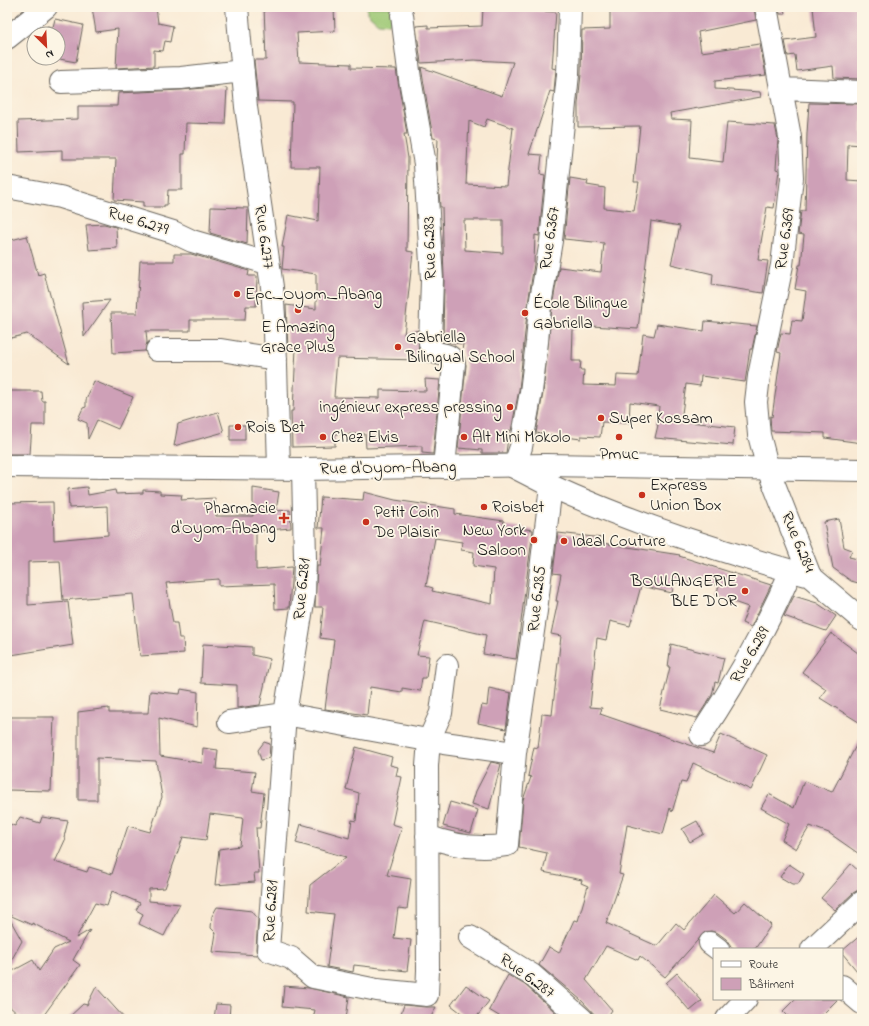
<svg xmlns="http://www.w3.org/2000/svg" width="869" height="1026" viewBox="0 0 869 1026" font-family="'Indie Flower',sans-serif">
<rect width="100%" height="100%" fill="#fcf5e5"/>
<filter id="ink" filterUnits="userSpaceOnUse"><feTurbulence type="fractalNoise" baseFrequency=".025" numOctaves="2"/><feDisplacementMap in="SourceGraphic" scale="8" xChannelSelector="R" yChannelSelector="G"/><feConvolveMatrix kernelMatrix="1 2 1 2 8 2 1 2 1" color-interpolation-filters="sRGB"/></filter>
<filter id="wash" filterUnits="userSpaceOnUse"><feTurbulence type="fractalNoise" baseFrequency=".012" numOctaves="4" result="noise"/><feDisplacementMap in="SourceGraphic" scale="16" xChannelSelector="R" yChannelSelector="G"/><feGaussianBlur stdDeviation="0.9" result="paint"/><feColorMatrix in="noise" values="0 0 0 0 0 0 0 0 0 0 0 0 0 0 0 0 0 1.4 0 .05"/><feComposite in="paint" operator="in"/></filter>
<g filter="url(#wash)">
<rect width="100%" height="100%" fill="#f9ead4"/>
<path fill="#9dc875" stroke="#5c7248" d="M367,7H400L396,17L389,24L378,23L367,13Z"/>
<g id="blocks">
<path fill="#cea0b7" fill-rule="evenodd" d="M92,7H156L158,23L173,26L170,42L165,41L163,51L154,50V66L116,68L118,29L96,32Z
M264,7H334L335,31L297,33L299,62L351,64V68L396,69L407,134H404L408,158L407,251L413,252L404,335L418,330L419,360L337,358L334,397L380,398V390L426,391L425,379L440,380L433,454L422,453V446L366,448L365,434H335V446L292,447L291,411H293L296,348L288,349L286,305L316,309V274L282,269L284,247H282L288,215L318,221L320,167H291L293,102L258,101L254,60H266Z
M610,7H754L756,20L698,32L701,52L760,44L766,75L715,81V89L760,92L761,97L670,113L671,119L692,120L690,158L723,162L727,122L775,125L778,139L776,169L779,170L774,208L767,207L758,260L768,261L763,293L712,285L713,274L671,264L680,226L651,221L638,329L576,325L575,330H573L572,361H581L580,370H584L583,385L616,386L617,375L638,376L643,334L654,336L657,324L704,331L705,321L757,326L752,349H750L745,382L701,376L700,386L686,384L681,421L735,427L733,445L655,438L658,425H657L659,406L630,402L629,423L602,422L600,437L581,436V439L536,433L543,393L552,307L559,267L601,272L604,243L564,239L570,178L588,181L587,185L605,188L604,208L634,211L639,182H634L640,126L578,127V104L581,74L582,30L610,29Z
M779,7H784L785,14H780Z
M813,7H862V79L834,78L833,66L797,71L795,55L788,56L785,41L816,37Z
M483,8L556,12L552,68L556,69L554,92L550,91L529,154L542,155L540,174L545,175L539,236L535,235L534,264L528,304L519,390L511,431L509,430L506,453H482V450L458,448L466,365L462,351L463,344L443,342L444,279L442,207H440L437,161L438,139L433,138L421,67L502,96L513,62L474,60L421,63L416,26L428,25V28L482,26ZM487,119L513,128L506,186L466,184L469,121L484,127ZM464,220H503V253L465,250Z
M55,19L83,25L76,62L54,58H58V34H46L47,26L53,27Z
M215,87L227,88L225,124L186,123L185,154H182V190H168L167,205H164V207H143V202L114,200L116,159H62V150L19,152L18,121L78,119V106H117L118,93L181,90Z
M809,103L862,104V145L848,144L847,180L862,181V443L825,438V433L771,431L770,416L772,417L781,353L777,352L781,333L790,334L792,320L802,321L806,291L795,289L799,265H801L804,235L798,234L801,211H805L807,134Z
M211,207L248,208L247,244L210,233Z
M104,224L116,227L117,248L89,250L86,225Z
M27,236L38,275L44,273L69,364L27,334L7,339V241Z
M174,254H191L249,271L248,276H257L256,306H246L245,320H190V331H146L147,342L145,351L113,353L111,313H137L140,261H174Z
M110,300L84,337L82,302Z
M94,381L133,397L118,429L97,420L88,439L87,423L78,419L83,408L86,407V400Z
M7,391H41L42,401H45V425H32L30,454H7Z
M218,412L224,432L174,446L178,424Z
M230,425H245V440H230Z
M87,487L88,495L115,490L116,494L143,493V490L160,491V494L182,495L181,500L215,498L216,516H253V488L279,492L276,511L290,510L291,528L256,531V570L292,567L289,608L275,609L274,584L219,586V579L166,583L173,623H177L179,638H183L184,653L140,656L133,594L63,600L60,561L28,562V605L68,602L73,645L11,655L7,628V503L53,502L54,540L108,535L107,506L69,508L68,489Z
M364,492L395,500L455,509V514L504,521L503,526L533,530L516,659L483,654L486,635L425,621L417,655L429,656L426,678H422L420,691L402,688V692L370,687L367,715L325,709L334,640L320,638L323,607H315L317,566H320L324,528H318L321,497L363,500ZM435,538L462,542L461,550L474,552L473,566L494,569L492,604L432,591L433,588L426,586Z
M839,519L844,547L852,550L849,557L862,560V584L851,581L833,568L824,522Z
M558,533L603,538L602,543L680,555L679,556L771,585L751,627L742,623L748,607L716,596L719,585L674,582L672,593L641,586L630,626L610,621L606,640L597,638L590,707L602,708L600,714L713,753L721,734L767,755L751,790L693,763L686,783L681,782L672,812L670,808L663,834L627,825L619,874L623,875L606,923L657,946L676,923L684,930L714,895L735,913L745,902L771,925L755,949H733L726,939L718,933L711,931L705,932L665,977L640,956L638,960L606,946L586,980L612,1010L606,1019H599L581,1000L539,965L549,947L559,953L574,920L578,921L588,886L581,883L582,880L543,872L547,853L519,847L523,800L531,777L528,776L534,747L538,748L542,714L552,715L561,636L551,634L558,601H556L561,574L553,573Z
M794,596L817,603L836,616L826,631L784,616Z
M831,633L862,656V724L820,698L826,689L802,672Z
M203,644L252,647V655L270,659L260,705L237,708V685L201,683Z
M671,644L724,658L718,683L715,682L712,695L697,718L660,709L670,667H668Z
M489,688L511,693L506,729L478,723L482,705L487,706Z
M181,689L198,692L197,727L159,718L160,756L202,763L203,748L218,750L216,769L255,772L252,791L264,793L260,828H256L259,873H254L255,882L215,885L219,849L240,846L243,818L210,814L206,840L183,837L165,888L149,889V901L180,904L164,936L139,924L143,914L136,910L140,903L112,891L107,906L95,903L76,938L90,930L73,960L80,965L41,1019H23L7,1004V974L33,960L39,971L54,949L69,942L32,923V925L7,914L22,941L7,968V823L15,826L20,817L40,823L42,817L68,821L64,837L66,838L55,862L87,872L89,867L112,874L128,826L150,832L162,797L156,761L97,758V800H78V712L109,708V713H148L150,691L180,694Z
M7,717H54L51,791L7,790Z
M862,734V856L829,833L810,826L796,849L782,840L789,824L761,808L769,794L794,808L804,781L832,792Z
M264,742L270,744L269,758L261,760L258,750Z
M356,747L392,757L390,765L398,767L396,776L402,777L392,824L402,827L387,875L411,879L407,909L398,908L394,938L411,940L407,971L354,965L353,972L327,967L334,914L308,911L310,885L346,857L296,843L301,824L349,838L352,820L356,821L359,793L346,789Z
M491,762L501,764L489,809L472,804L476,791Z
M450,802L478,810L471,833L443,826Z
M697,821L704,834L690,842L682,829Z
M789,864L804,874L798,884H792L780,877Z
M851,864L862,874V888L853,893L835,910L821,898Z
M217,907L252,911L258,919L256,949L257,955L213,952L216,933L211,928L212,916Z
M862,934V977L842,953V951Z
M677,973L702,1001L690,1011L666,983Z
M508,975L525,985L563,1019H504L489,1010Z
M466,985L489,1001L475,1019H469L451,1005Z
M284,986L309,988L349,997L346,1019H313L315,1010L282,1007Z
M96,987L125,1019H67L83,1004L87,1005Z
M795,999H838L818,1019H791L783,1011Z
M216,1004L230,1005L229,1019H214Z
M404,1005L426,1007H436L430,1019H399Z"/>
</g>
</g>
<g filter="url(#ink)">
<use href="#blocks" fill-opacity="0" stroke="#69645c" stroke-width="1"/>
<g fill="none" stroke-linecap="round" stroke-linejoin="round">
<defs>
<path id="minor" d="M237,7L246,107L272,287L275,331L279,468
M766,7L790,137L792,178L782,265L759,376L756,402L759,435L768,469
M402,15L410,79L425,164L432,280L430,343L432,351C440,356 452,352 454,364L444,467
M7,38L46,7
M61,82L181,78L243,71
M782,89L862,92
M7,187L60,197L173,232L192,241L267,263
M157,350H221L276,359
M303,469L305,558L304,596L285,714L268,950L291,958L313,977L377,990L427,995L428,970L427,766L429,740L441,713L447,665
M229,722L285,714L444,743L515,753L536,611L551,486L514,467L521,447L531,392L537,342L540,305L551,241L568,74L570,7
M701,735C736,683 766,629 791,571
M427,836C453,846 479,850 507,845L515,753
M470,937L532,975L582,1019
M710,943L718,949
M812,949L862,902
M842,986L862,1003
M727,1019L746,999"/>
<path id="tertiary" d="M768,469L810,576L862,620
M551,486C634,524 721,552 810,576"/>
<path id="secondary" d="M7,466L303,469L545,465L862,470"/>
</defs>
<use href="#minor" stroke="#69645c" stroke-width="24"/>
<use href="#tertiary" stroke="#69645c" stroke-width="24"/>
<use href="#secondary" stroke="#69645c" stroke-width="24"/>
<use href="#minor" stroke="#fff" stroke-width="22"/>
<use href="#tertiary" stroke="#fff" stroke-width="22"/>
<use href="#secondary" stroke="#fff" stroke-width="22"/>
</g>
</g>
<g fill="#c8321e" stroke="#fcf5e5" stroke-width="1.5">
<circle cx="237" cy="294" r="4"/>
<circle cx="298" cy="310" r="4"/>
<circle cx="525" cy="313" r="4"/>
<circle cx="398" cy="347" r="4"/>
<circle cx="510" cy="407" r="4"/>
<circle cx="601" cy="418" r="4"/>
<circle cx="238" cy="427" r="4"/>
<circle cx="323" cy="437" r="4"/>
<circle cx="464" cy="437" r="4"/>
<circle cx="619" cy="437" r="4"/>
<circle cx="642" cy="495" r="4"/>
<circle cx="484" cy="507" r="4"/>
<path d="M282 512h4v4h4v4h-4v4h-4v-4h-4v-4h4z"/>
<circle cx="366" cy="522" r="4"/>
<circle cx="534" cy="540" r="4"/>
<circle cx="564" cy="541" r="4"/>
<circle cx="745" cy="591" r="4"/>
</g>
<g text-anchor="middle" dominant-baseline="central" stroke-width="3.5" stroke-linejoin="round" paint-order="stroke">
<g font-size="17" fill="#1c1c1c" stroke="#fcf5e5">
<text transform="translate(138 221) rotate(17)">Rue 6.279</text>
<text transform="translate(264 237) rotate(82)">Rue 6.277</text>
<text transform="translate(550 238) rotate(-82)">Rue 6.367</text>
<text transform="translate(785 239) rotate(-82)">Rue 6.369</text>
<text transform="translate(430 248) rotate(-92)">Rue 6.283</text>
<text transform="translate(388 468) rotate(-1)">Rue d'Oyom-Abang</text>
<text transform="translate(798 542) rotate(67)">Rue 6.284</text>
<text transform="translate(302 589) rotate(-85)">Rue 6.281</text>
<text transform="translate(537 599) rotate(-84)">Rue 6.285</text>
<text transform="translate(750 655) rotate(-60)">Rue 6.289</text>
<text transform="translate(271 911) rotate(-87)">Rue 6.281</text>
<text transform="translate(527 976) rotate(36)">Rue 6.287</text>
</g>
<g font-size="17" fill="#1c1c1c" stroke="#fcf5e5" text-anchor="start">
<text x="245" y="294">Epc_Oyom_Abang</text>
<text x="533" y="303">École Bilingue<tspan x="533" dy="20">Gabriella</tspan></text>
<text x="298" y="327" text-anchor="middle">E Amazing<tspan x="298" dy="20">Grace Plus</tspan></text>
<text x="406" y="337">Gabriella<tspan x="406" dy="20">Bilingual School</tspan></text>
<text x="502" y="407" text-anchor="end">ingénieur express pressing</text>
<text x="609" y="418">Super Kossam</text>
<text x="246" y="427">Rois Bet</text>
<text x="331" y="437">Chez Elvis</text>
<text x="472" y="437">Alt Mini Mokolo</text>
<text x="619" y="454" text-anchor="middle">Pmuc</text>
<text x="650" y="485">Express<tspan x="650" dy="20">Union Box</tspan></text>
<text x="492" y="507">Roisbet</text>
<text x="276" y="508" text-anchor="end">Pharmacie<tspan x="276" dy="20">d'Oyom-Abang</tspan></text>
<text x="374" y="512">Petit Coin<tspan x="374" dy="20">De Plaisir</tspan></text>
<text x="526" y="530" text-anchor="end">New York<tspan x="526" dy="20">Saloon</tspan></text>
<text x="572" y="541">Ideal Couture</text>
<text x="737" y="581" text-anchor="end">BOULANGERIE<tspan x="737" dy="20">BLE D'OR</tspan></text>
</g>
</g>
<rect width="869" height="1026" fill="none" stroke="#fcf5e5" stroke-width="24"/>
<rect x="713" y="948" width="130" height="52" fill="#fcf5e5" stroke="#a29e95"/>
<rect x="721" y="961" width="20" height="6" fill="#ffffff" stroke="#a29e95"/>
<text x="749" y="968" font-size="12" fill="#1c1c1c">Route</text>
<rect x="721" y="978" width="20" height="12" fill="#cea0b7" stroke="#a29e95"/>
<text x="749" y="988" font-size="12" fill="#1c1c1c">Bâtiment</text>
<g transform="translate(46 46) rotate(156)"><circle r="19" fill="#fcf5e5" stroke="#a29e95"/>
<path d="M0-3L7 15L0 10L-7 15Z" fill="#c8321e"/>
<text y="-6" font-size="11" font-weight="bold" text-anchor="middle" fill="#1c1c1c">N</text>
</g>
</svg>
